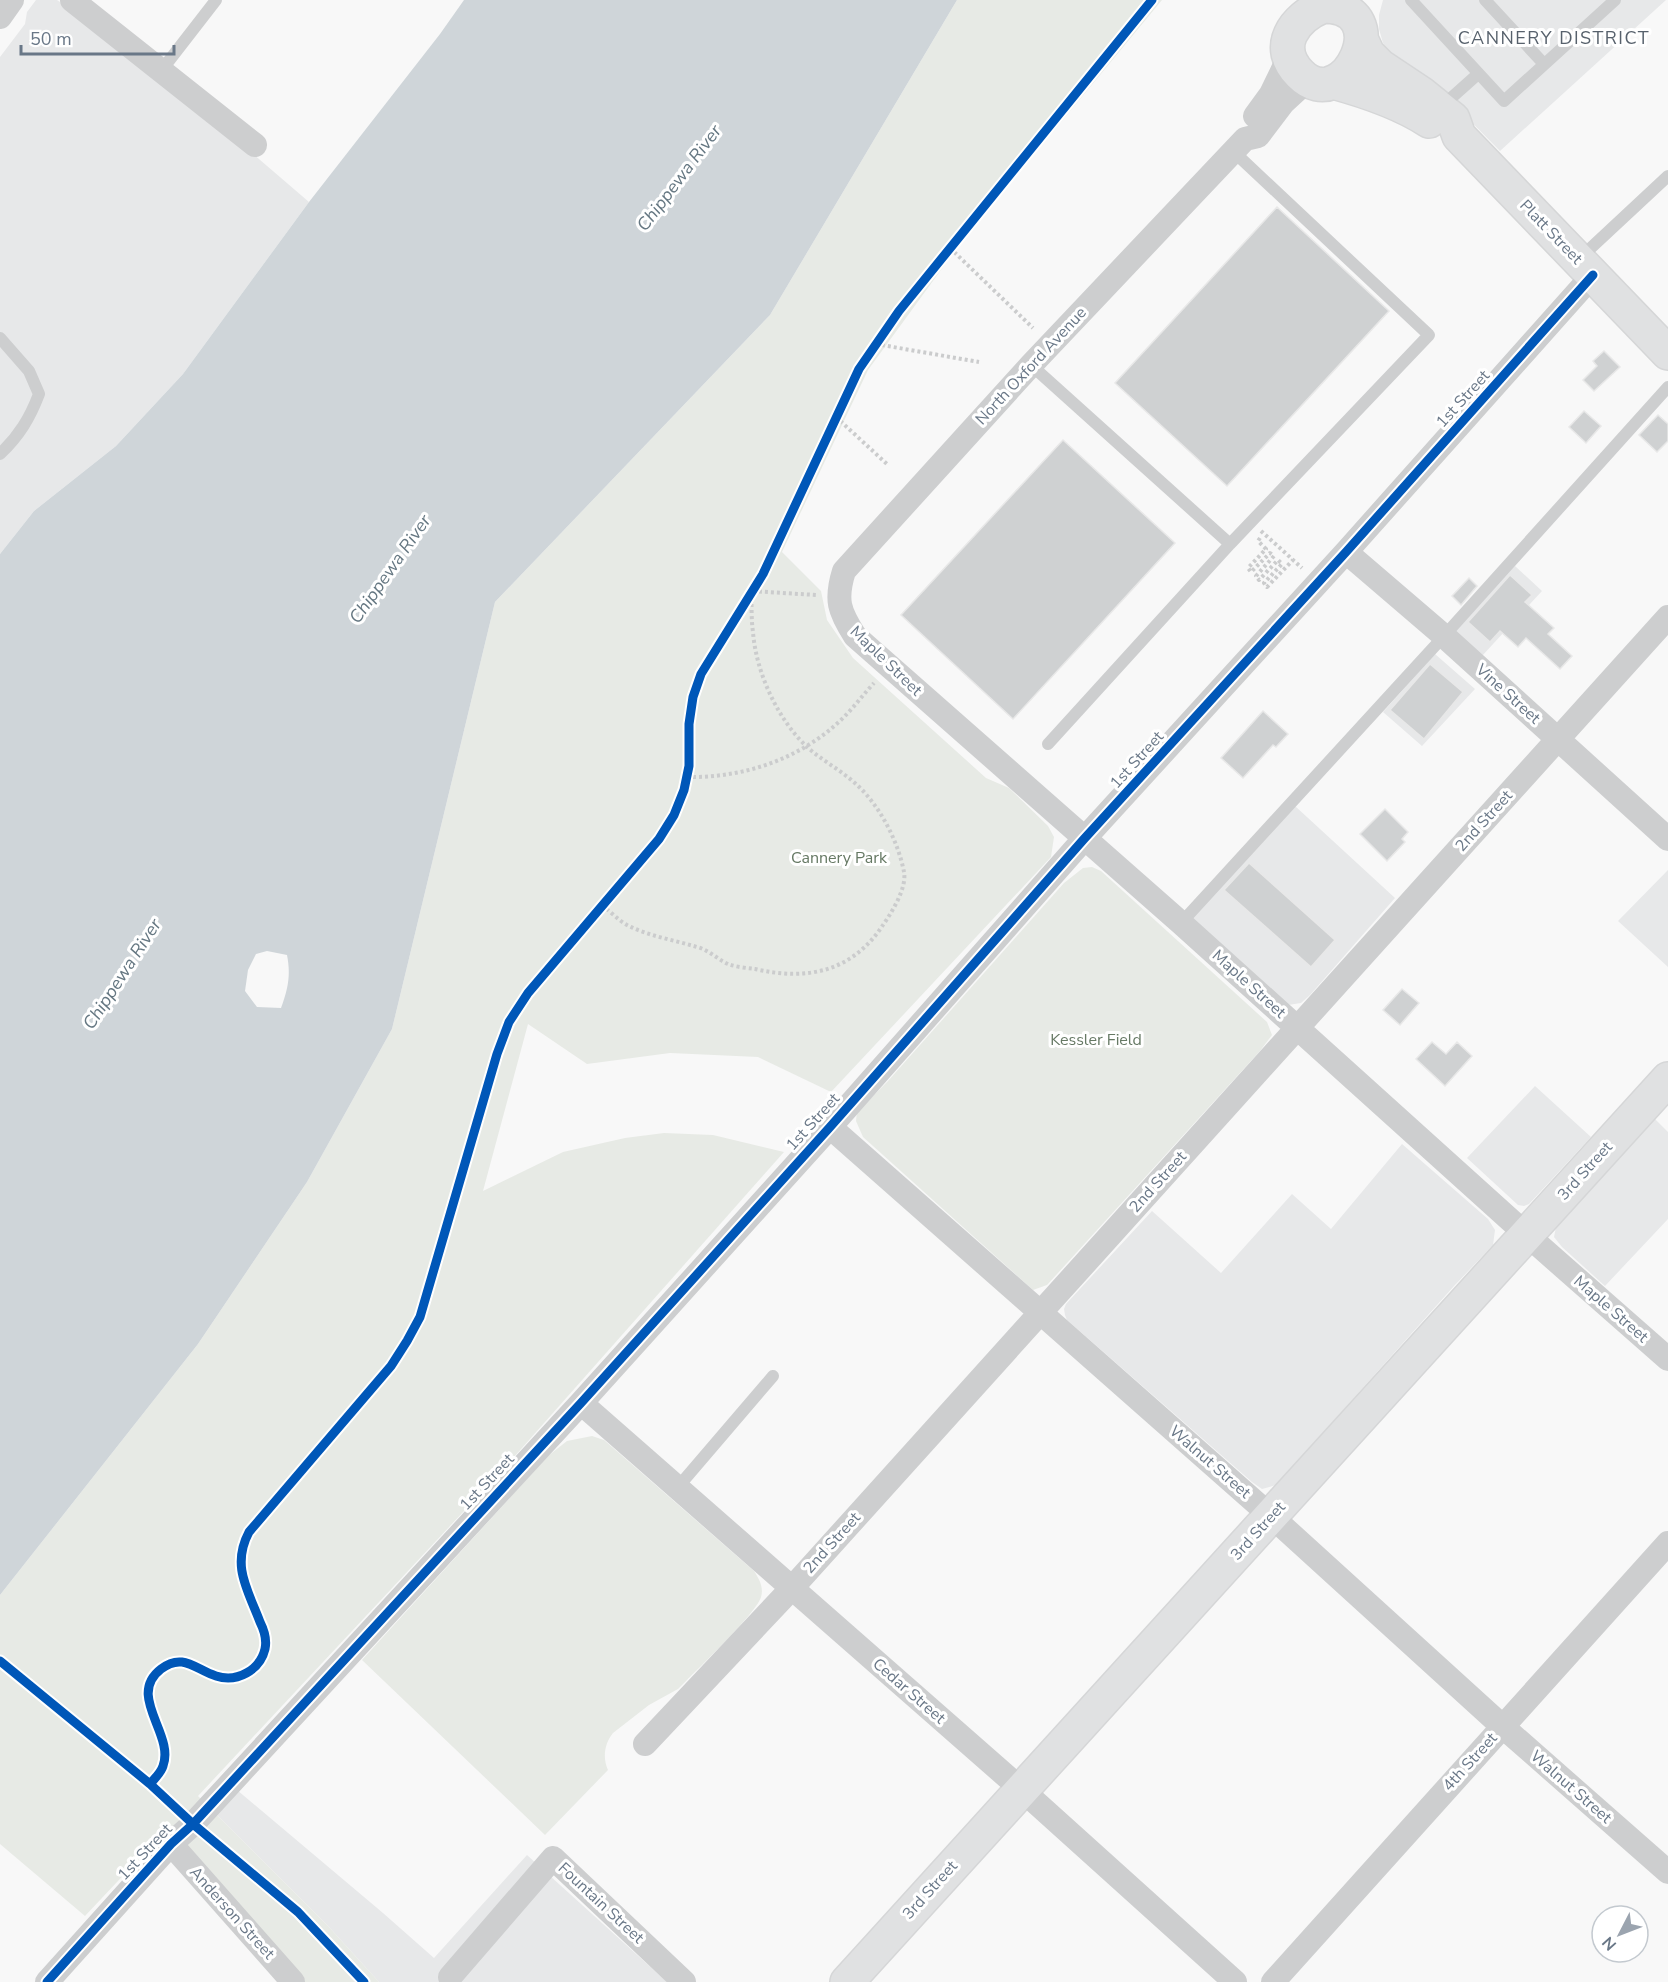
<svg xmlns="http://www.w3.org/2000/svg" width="1668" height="1982" viewBox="0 0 1668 1982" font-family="'Nunito Sans',sans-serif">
<rect width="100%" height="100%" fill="#f8f8f8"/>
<path fill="#e7e8e9" d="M36,0H57L60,2L150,76L253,154L309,202L183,374L116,446L34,511L0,554V57L25,24L27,12Z
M1383,0H1666L1500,151L1439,89L1389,55L1383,43L1379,29V15Z
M1515,566L1542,591L1482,656L1456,631Z
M1435,654L1475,689L1422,746L1383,712Z
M1295,806L1395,898L1310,995L1301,1003L1288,1005L1192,918Z
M1668,870V967L1618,921Z
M1535,1086L1591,1137L1529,1204L1524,1206L1518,1205L1467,1158Z
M1655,1119L1668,1132V1219L1605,1286L1562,1247L1554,1237L1556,1227L1561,1219Z
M1402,1144L1488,1219L1495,1230L1493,1245L1454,1286L1276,1485L1262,1489L1252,1482L1067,1320L1065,1315L1064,1309L1066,1304L1152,1211L1221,1273L1292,1194L1331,1229Z
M237,1790L383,1913L434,1958L527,1855L667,1982H379L328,1926L216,1814Z"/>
<path fill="#e7eae5" d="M957,0H1162L957,248L868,370L782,552L821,591L827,620L853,658L986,778L1009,788L1048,826L1054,837L1051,857L831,1092L758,1057L670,1053L587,1064L528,1024L483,1191L563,1152L625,1138L664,1133L713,1135L784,1152L506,1466L198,1796L328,1926L379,1982H302L166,1830L85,1916L0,1844V1595L198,1344L307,1182L392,1029L495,602L770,315Z
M1092,867L1101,871L1267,1022L1272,1035L1260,1051L1047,1285L1033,1290L863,1137L856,1121L857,1112L888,1081L1064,883L1083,868Z
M592,1436L604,1440L754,1571C759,1579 764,1587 761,1597C757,1612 701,1666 687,1680L678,1689L649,1705L613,1733C605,1743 602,1757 608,1770L545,1835L362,1660L548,1456L567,1441Z"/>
<path fill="#cfd5d9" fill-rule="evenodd" d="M464,0H957L770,315L495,602L392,1029L307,1182L198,1344L0,1595V554L34,511L116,446L183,374L309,202L440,34ZM267,951L287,955C291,975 288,989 281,1008L257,1007L245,991L248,970L256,954Z"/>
<path fill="#cfd1d2" stroke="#e8e8e8" stroke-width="1.5" d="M1277,207L1389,311L1227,486L1115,383Z
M1604,351L1620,367L1594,391L1583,380L1597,366L1593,361Z
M1584,411L1601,426L1586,443L1569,427Z
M1658,415L1668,424V441L1657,452L1639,435Z
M1063,440L1175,543L1013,719L901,615Z
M1510,575L1532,595L1525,602L1554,628L1548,634L1572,656L1560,669L1526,638L1518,647L1500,631L1490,642L1468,622Z
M1469,578L1477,586L1461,605L1452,596Z
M1430,664L1463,692L1424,739L1390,710Z
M1263,711L1288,734L1276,747L1273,745L1243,778L1221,758Z
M1385,809L1408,832L1402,839L1405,842L1387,861L1360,834Z
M1249,863L1335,940L1311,967L1224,890Z
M1402,989L1419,1003L1400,1025L1383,1010Z
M1432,1042L1446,1054L1457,1042L1472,1056L1445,1086L1416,1059Z"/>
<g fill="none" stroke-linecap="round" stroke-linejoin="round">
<defs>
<path id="secondary" d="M1323,6C1400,6 1344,119 1300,74C1273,47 1294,18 1323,6Z
M1362,41L1368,54L1380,66L1422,94L1453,119L1459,136L1668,353
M1333,82C1366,91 1400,102 1429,121
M847,1982L1668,1079"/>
</defs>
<use href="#secondary" stroke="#d5d6d7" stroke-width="36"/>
<path stroke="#cbcccd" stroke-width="4" stroke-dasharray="3 3" stroke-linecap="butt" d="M950,248L1033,328
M876,344L979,362
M836,417L888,465
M1261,531L1302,568
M1260,538L1258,541L1266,549L1248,568L1251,572L1270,553L1274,556L1256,576L1259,580L1278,560L1282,564L1264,583L1267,587L1293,560
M687,777C744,778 801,759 843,718C854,707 863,695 874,683
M602,905C610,911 618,920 627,925C648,936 674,940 697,947C709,950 717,959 728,964C736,967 747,968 755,969C807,981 852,972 883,925C892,912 907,888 904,872C898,841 880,806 857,785C841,770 821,760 806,746C777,718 756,672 753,632C751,619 752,605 751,591L816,595"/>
<path stroke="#cdcecf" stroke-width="12" d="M1411,0L1504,101L1615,0
M1485,0L1544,64
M161,71L216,0
M1441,107L1478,74
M1579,259L1668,176
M0,338L29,371L39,394C30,418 19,436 0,454
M1031,365L1230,544L1048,744
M1230,544L1429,335L1234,152
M1181,923L1444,636L1668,387
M678,1487L773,1376"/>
<path stroke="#cdcecf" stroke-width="24" d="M72,0L255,145
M0,17L12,0
M1308,80L1283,103L1258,136L1245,139L1031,365L844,571C835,600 839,611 855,636L1181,923L1527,1235L1668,1359
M1255,116L1271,94L1289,57
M1346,552L1444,636L1668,839
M830,1127L1271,1516L1502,1726L1668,1872
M581,1403L1021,1789L1235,1982
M645,1744L792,1588L1668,617
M171,1844L293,1982
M450,1977L553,1858L684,1982
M47,1982L171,1844L193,1824L581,1403L830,1127L1084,839L1346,552L1593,275
M1273,1982L1668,1543"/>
<use href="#secondary" stroke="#e0e1e2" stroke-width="33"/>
<defs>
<path id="cycleway" d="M0,1661L150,1784L193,1824L298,1912L364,1982
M150,1784C154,1779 161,1773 163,1766C175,1734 126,1696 161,1669C183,1652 196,1670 216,1676C237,1683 260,1670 265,1649C267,1640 264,1630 260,1622C248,1590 231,1566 249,1532L391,1366L407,1341L420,1317L497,1054L509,1022L528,993L659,839L674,815L684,790L689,766V724L693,697L701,674L763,574L859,369L899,311L1152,0
M47,1982L171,1844L193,1824L581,1403L830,1127L1084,839L1346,552L1593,275"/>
</defs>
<use href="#cycleway" stroke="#fff" stroke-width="13"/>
<use href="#cycleway" stroke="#0057b8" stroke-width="9"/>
</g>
<g text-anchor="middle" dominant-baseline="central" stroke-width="6" stroke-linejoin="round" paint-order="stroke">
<g font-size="16" fill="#697787" stroke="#fff">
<text transform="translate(1551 232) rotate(46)">Platt Street</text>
<text transform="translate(1031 366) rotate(-47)">North Oxford Avenue</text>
<text transform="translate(1463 399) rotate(-48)">1st Street</text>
<text transform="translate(886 661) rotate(44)">Maple Street</text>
<text transform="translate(1508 694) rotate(42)">Vine Street</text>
<text transform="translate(1137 760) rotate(-48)">1st Street</text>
<text transform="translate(1484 821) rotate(-48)">2nd Street</text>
<text transform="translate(1249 984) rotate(42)">Maple Street</text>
<text transform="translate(813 1122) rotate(-48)">1st Street</text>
<text transform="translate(1585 1171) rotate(-48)">3rd Street</text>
<text transform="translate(1158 1182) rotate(-48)">2nd Street</text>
<text transform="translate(1611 1309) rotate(41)">Maple Street</text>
<text transform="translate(1210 1462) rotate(41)">Walnut Street</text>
<text transform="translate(487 1482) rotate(-47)">1st Street</text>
<text transform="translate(1258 1531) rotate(-48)">3rd Street</text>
<text transform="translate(832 1543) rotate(-48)">2nd Street</text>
<text transform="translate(909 1691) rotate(41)">Cedar Street</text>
<text transform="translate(1470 1762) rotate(-48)">4th Street</text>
<text transform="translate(1571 1787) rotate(41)">Walnut Street</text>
<text transform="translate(145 1852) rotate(-47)">1st Street</text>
<text transform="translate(930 1890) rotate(-48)">3rd Street</text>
<text transform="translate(601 1903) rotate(43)">Fountain Street</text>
<text transform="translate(232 1913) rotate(48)">Anderson Street</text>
</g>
<g font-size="16" fill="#667964" stroke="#fff">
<text x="839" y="858">Cannery Park</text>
<text x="1096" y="1040">Kessler Field</text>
</g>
<g font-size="18" letter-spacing="1.5" fill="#57616c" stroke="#fff">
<text x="1554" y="38">CANNERY DISTRICT</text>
</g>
<g font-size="18" font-style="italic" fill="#657782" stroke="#fff">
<text transform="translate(679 178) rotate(-53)">Chippewa River</text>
<text transform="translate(390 569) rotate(-55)">Chippewa River</text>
<text transform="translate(122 974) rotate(-57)">Chippewa River</text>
</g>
</g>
<g transform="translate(1620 1934) rotate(228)"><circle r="28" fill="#ffffff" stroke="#c3c9cf" stroke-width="1.5"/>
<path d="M0-4.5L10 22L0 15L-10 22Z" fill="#9ba4af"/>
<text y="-9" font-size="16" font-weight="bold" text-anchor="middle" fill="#697787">N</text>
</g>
<path d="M21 45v9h153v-9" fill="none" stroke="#697787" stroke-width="3"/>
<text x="30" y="45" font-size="18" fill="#697787" stroke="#ffffff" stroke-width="4.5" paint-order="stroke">50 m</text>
</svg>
